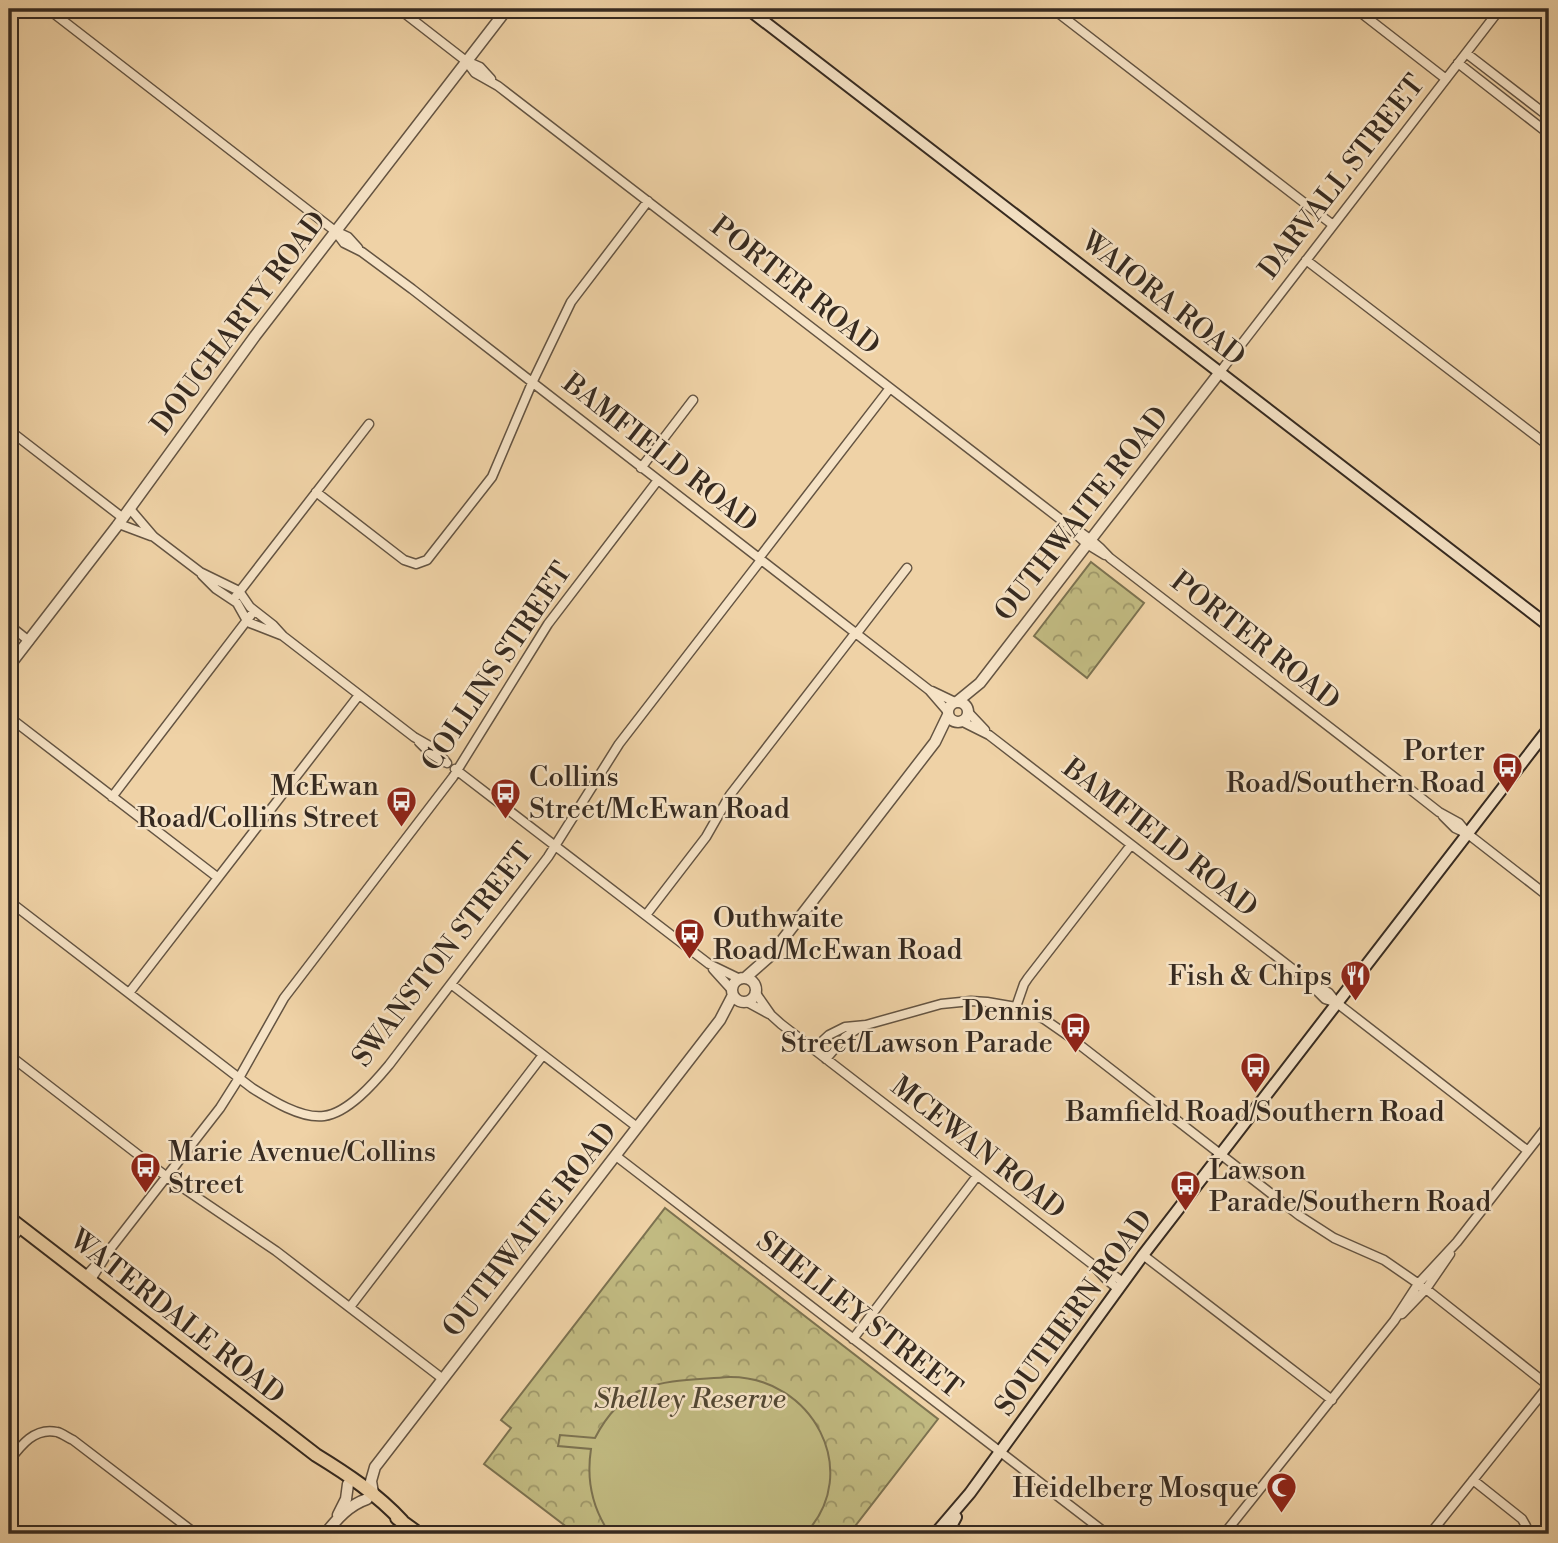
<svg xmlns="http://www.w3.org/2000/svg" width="1558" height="1543" viewBox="0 0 1558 1543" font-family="'Libre Bodoni',serif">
<defs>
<pattern id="forest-crowns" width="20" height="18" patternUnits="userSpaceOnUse" patternTransform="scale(1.75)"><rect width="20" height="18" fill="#c1ba81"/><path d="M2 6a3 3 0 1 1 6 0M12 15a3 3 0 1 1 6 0" fill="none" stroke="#9e9769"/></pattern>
</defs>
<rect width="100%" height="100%" fill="#efd2a6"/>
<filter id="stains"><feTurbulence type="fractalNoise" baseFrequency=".00286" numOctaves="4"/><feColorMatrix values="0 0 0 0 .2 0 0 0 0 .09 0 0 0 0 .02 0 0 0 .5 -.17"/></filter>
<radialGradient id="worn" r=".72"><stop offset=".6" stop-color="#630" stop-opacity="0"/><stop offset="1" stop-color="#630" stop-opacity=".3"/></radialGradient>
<path fill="url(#forest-crowns)" stroke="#7c7250" stroke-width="2" d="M1091,562L1144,603L1087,678L1034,636Z
M665,1208L938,1419L849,1534H576L484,1464L511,1428L501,1420Z"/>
<path fill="#c1ba81" stroke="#7c7250" stroke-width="2" d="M729,1377C812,1376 864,1472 805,1534H610C592,1508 586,1481 591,1449L558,1446L560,1435L595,1438C627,1376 668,1382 729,1377Z"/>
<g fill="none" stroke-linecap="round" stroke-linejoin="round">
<defs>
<path id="minor" d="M48,9L335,231L348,237L358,248
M399,9L466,61L475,73L498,86L1064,522C1082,532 1097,543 1110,558L1411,790L1439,812L1459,823L1468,834
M1053,9L1333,225
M1356,9L1446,79
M1466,53L1549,117
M466,61L480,67L491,79
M1458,63L1549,134
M335,231L344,243L362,252L412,289L929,690L948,712
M1306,260L1549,446
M1220,372L1500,9
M9,430L123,518
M641,468L693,400
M316,492L404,560L416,564L427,560L492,477L532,383L571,302L648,201
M130,509L154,537L200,572L239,591L250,607L273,625L283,636L414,737L435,749L447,763
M119,524L151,536
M1068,527L1087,544L1105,555
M759,558L890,388
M202,575L216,589L237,603L246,619L250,623L281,635
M233,600L369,424
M9,625L29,641
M857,633L907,568
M932,691L955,702
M968,712L985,730
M9,717L217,877
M961,721L989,735L1303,977L1329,993L1337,1003L1528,1151
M419,742L431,754L444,762
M455,769L709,964L740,979
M112,797L254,611
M1443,816L1455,828L1468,834L1549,897
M9,901L252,1088C271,1100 301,1119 324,1116C348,1113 374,1083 389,1065L548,857L619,744L761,560
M646,915L706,837L730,795L856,632
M713,969L732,990
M451,984L637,1127
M1310,984L1325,999L1337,1003
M755,992L771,1015L781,1024L1092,1264L1105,1278L1118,1289
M129,993L359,695
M747,1002L769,1014
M1016,1007L1024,984L1028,978L1131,845
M814,1049L829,1035L845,1027L866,1025L941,1004L971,1001L987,1002L1016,1007L1044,1019L1067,1035L1300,1216L1334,1238L1384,1260L1426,1289L1549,1386
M9,1055L167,1177L276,1251L443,1379
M826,1059L845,1037L862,1026
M616,1156L1107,1534
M9,1243L21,1227
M1143,1255L1332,1400
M1094,1265L1109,1272L1123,1282
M85,1277L107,1253L220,1108L239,1078L284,998L453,777L548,624L658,480
M90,1281L104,1259
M350,1307L543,1055
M1402,1314L1426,1289L1450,1254
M853,1339L977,1176
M9,1461C21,1445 35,1427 57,1432C62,1433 68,1438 73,1440L196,1534
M1473,1480L1522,1519L1526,1526L1525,1534
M1224,1534L1394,1321L1418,1284L1457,1242L1549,1124
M1430,1534L1549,1385"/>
<path id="tertiary" d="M9,666L117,526L255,336L507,9
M958,701L980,683L1220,372
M948 712a10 10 0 1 1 20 0a10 10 0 1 1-20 0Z
M745,978L770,956L935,742L948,715
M732 990a12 12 0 1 1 24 0a12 12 0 1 1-24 0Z
M373,1493L371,1481L375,1467L720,1020L733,995
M338,1515L346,1499L348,1484
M325,1534C337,1519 349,1505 367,1499"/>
<path id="secondary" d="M748,9L1549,626
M935,1534L970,1493L1143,1255L1549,728
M947,1534L956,1517"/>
<path id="primary" d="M9,1218L316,1455C347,1474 377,1494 402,1521
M397,1518L419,1534"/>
</defs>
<use href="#minor" stroke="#645442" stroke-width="11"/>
<use href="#tertiary" stroke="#645442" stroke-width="13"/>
<use href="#secondary" stroke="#362a20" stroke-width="14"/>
<use href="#primary" stroke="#362a20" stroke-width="16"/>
<use href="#minor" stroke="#f5e2c5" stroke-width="8"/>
<use href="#tertiary" stroke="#f5e2c5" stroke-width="10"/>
<use href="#secondary" stroke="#f5e2c5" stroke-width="10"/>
<use href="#primary" stroke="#efd2a6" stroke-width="12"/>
</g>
<defs>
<symbol id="bus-pin" viewBox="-11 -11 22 30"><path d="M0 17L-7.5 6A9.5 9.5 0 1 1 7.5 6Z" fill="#8f2418" stroke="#f5e2c5"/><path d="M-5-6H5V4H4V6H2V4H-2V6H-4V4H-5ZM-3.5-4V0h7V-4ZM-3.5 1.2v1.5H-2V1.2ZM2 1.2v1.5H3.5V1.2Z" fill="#fff"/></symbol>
<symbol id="restaurant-pin" viewBox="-11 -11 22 30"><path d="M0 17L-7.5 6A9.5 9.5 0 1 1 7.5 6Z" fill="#8f2418" stroke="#f5e2c5"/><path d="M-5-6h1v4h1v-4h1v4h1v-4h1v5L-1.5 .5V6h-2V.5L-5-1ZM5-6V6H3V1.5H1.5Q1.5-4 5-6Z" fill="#fff"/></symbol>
<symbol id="mosque-pin" viewBox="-11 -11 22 30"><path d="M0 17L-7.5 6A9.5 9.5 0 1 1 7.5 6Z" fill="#8f2418" stroke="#f5e2c5"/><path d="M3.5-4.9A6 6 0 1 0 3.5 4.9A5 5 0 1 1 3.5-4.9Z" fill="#fff"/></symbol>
</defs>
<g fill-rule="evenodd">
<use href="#bus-pin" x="1490" y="750" width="35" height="47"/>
<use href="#bus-pin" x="488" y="776" width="35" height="47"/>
<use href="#bus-pin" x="384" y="784" width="35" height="47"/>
<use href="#bus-pin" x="672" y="916" width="35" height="47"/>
<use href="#restaurant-pin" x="1338" y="958" width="35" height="47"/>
<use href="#bus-pin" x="1058" y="1010" width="35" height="47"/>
<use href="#bus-pin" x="1238" y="1050" width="35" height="47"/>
<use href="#bus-pin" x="128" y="1150" width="35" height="47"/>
<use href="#bus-pin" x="1168" y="1168" width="35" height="47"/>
<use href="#mosque-pin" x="1264" y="1470" width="35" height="47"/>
</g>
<g text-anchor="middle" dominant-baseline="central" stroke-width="5" stroke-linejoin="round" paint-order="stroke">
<g font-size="28" fill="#362a20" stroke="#f5e2c5">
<text transform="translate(1342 177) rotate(-52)">DARVALL STREET</text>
<text transform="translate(795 286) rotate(38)">PORTER ROAD</text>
<text transform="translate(1163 299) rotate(38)">WAIORA ROAD</text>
<text transform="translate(239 323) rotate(-53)">DOUGHARTY ROAD</text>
<text transform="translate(660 453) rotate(38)">BAMFIELD ROAD</text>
<text transform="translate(1082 514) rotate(-52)">OUTHWAITE ROAD</text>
<text transform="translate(1255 641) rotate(38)">PORTER ROAD</text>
<text transform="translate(497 667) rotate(-56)">COLLINS STREET</text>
<text transform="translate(1160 838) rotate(38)">BAMFIELD ROAD</text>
<text transform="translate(443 955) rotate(-52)">SWANSTON STREET</text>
<text transform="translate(978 1148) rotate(38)">MCEWAN ROAD</text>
<text transform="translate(530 1230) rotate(-52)">OUTHWAITE ROAD</text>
<text transform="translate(1074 1313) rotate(-54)">SOUTHERN ROAD</text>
<text transform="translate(859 1315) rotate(38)">SHELLEY STREET</text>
<text transform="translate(177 1317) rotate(38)">WATERDALE ROAD</text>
</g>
<g font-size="28" fill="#362a20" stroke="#f5e2c5" text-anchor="end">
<text x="1485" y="751">Porter<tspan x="1485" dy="32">Road/Southern Road</tspan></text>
<text x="529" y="777" text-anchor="start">Collins<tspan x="529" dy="32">Street/McEwan Road</tspan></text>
<text x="379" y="786">McEwan<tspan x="379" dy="32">Road/Collins Street</tspan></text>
<text x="713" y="918" text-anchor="start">Outhwaite<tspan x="713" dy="32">Road/McEwan Road</tspan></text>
<text x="1332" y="976">Fish &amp; Chips</text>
<text x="1053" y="1011">Dennis<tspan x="1053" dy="32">Street/Lawson Parade</tspan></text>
<text x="1255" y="1112" text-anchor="middle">Bamfield Road/Southern Road</text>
<text x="168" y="1152" text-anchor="start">Marie Avenue/Collins<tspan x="168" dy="32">Street</tspan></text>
<text x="1209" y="1170" text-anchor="start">Lawson<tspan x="1209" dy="32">Parade/Southern Road</tspan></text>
<text x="1259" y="1488">Heidelberg Mosque</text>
</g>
<g font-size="28" font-style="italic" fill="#524733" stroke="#f5e2c5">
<text x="690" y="1399">Shelley Reserve</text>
</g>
</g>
<rect width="1558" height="1543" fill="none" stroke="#efd2a6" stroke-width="35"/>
<rect x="10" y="10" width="1537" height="1522" fill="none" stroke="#362a20" stroke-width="3.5"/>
<rect x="18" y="18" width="1523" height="1508" fill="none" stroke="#362a20" stroke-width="2"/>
<rect width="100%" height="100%" filter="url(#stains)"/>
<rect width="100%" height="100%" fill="url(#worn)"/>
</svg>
